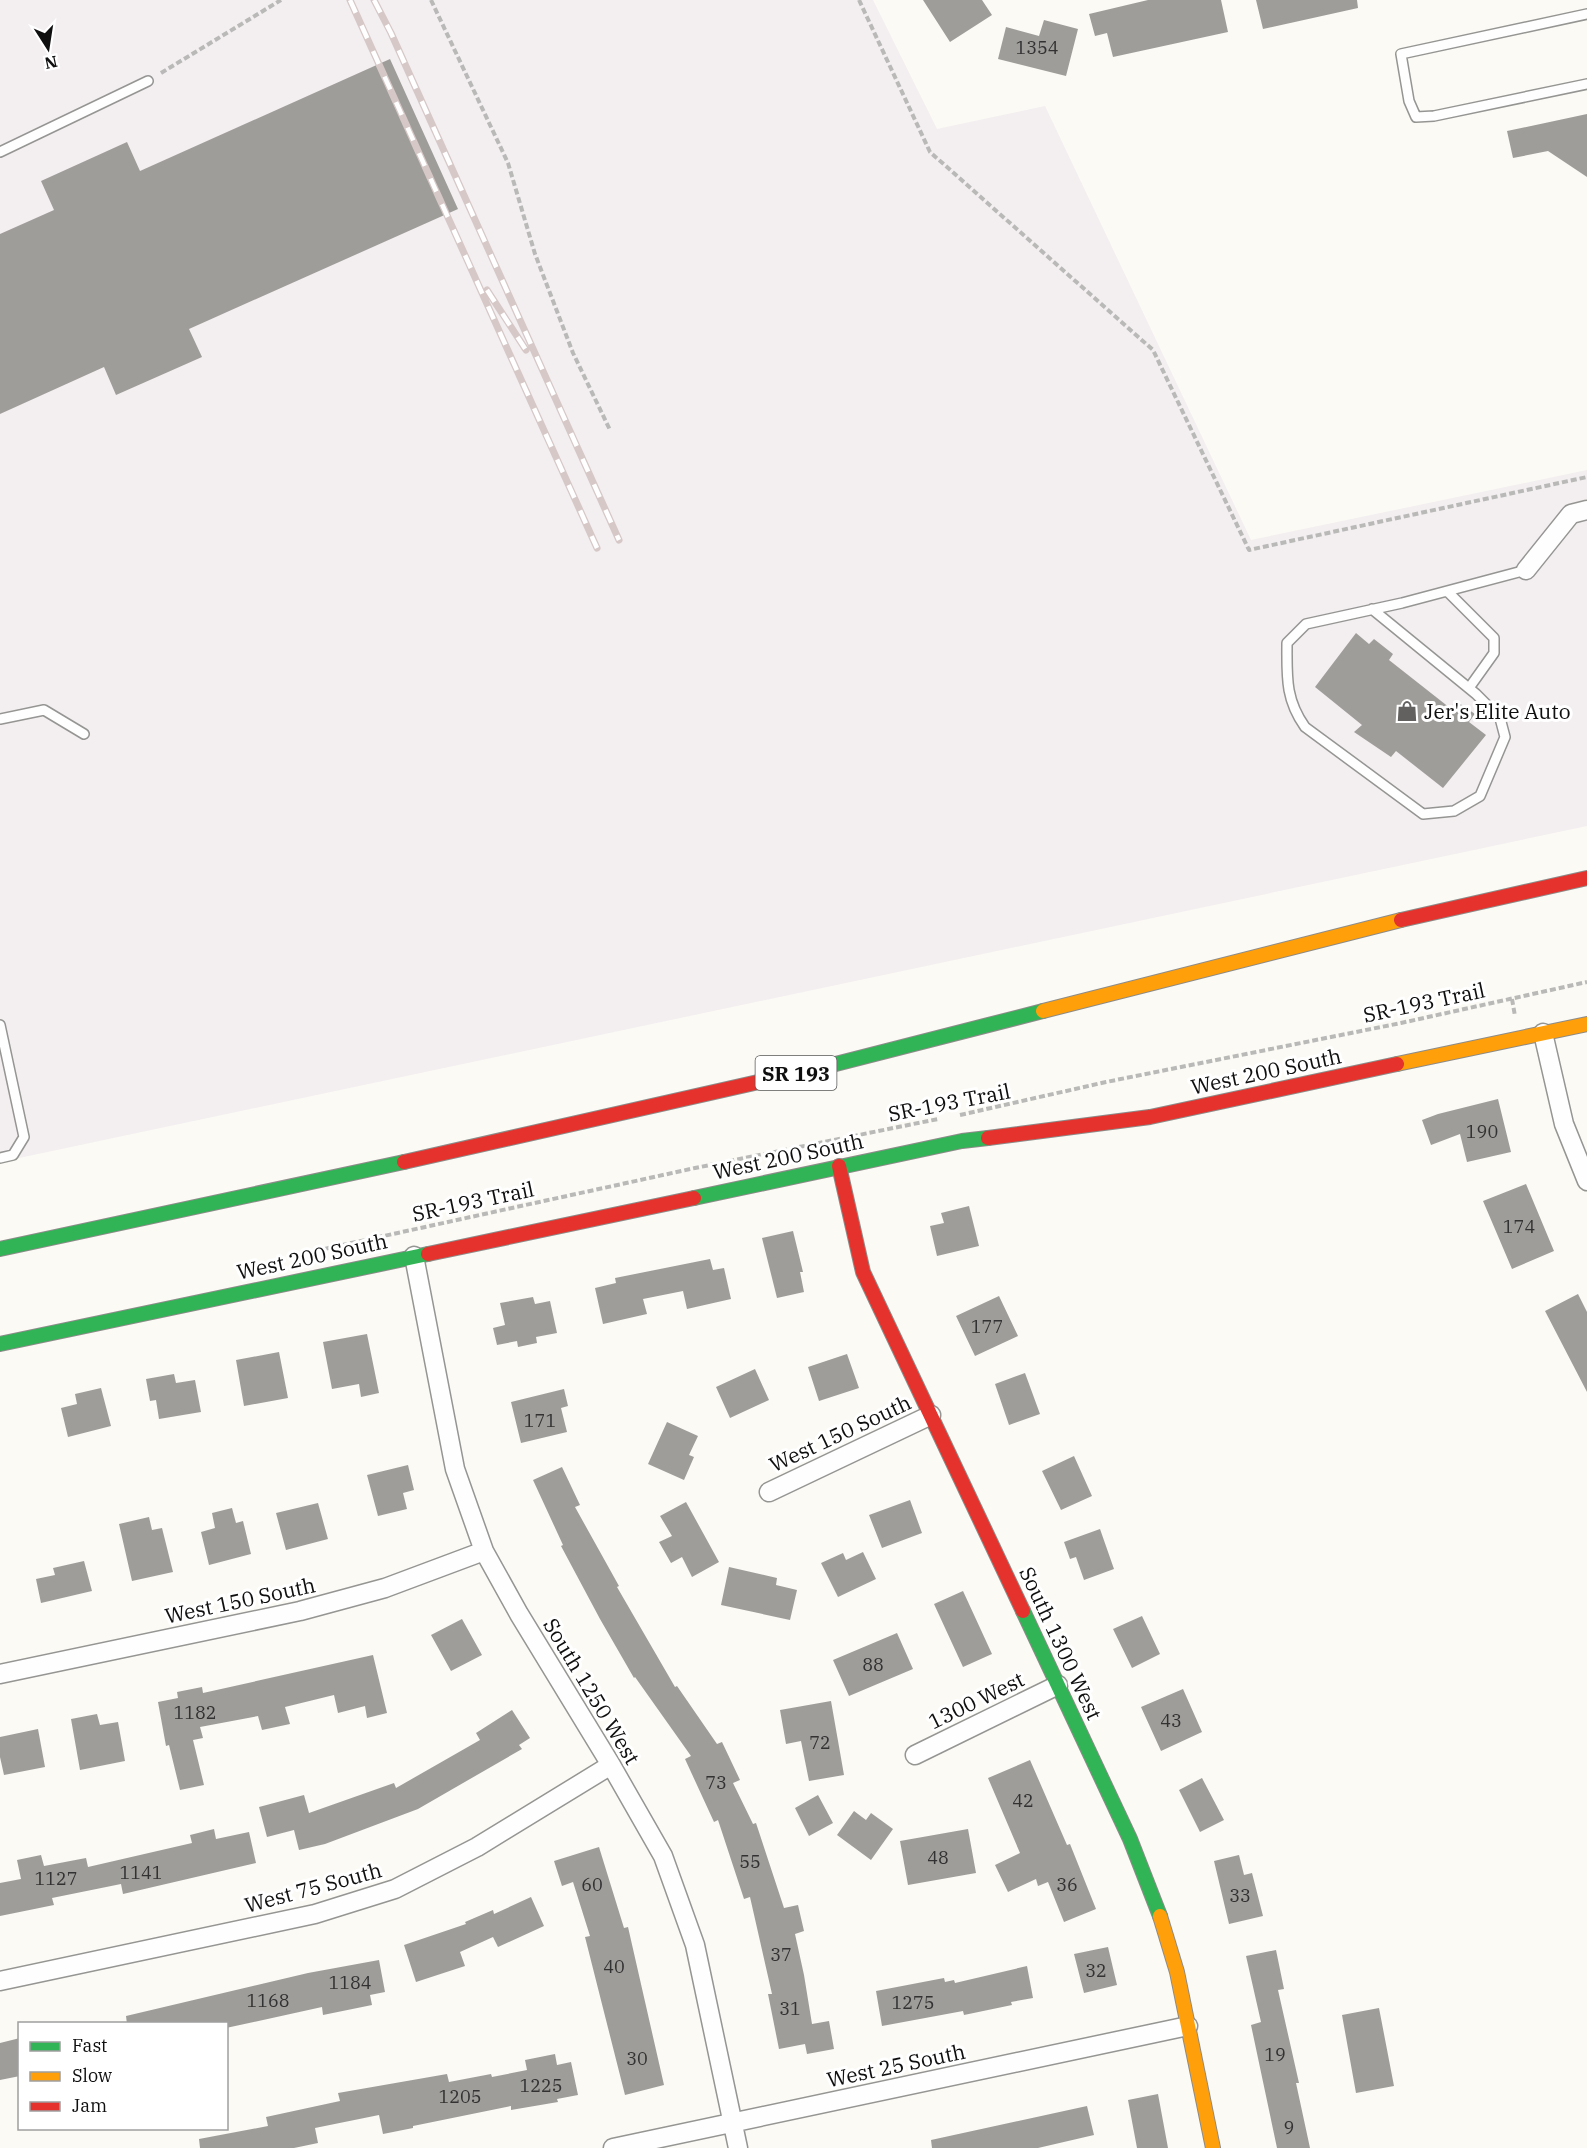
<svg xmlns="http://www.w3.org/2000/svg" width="1587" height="2148" viewBox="0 0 1587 2148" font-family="'IBM Plex Serif',serif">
<rect width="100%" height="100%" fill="#fbfaf5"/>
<path fill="#f3eef0" d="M0,0H873L937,129L1045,106L1251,540L1587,470V826L0,1162Z"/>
<path fill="#9f9d9a" d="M923,0H982L992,15L950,42Z
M1148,0H1221L1228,32L1113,57L1107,33L1095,36L1089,14Z
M1256,0H1357L1358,8L1263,29Z
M1044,20L1078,29L1066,76L998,59L1006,27L1039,36Z
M390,59L458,209L189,329L202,357L116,395L104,367L0,414V234L54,210L41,181L127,142L140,171Z
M1587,114V177L1548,151L1513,158L1507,131Z
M1356,633L1369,644L1374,639L1393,654L1389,660L1450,708L1456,701L1475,714L1469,722L1486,735L1443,788L1396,751L1391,757L1354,732L1362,725L1315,687Z
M1498,1099L1511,1152L1467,1162L1460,1134L1431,1145L1422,1120L1438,1114Z
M1526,1184L1554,1251L1512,1269L1483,1201Z
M969,1206L979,1246L937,1256L930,1226L944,1223L941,1213Z
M793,1231L803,1272H800L804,1292L777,1298L762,1238Z
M710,1259L713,1270L724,1268L731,1299L687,1309L683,1291L643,1299L647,1314L603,1324L595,1288L616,1283L615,1278Z
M1578,1294L1587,1312V1392L1545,1311Z
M999,1296L1018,1336L975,1356L956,1316Z
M533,1297L535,1304L550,1301L557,1333L536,1337L537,1343L518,1347L517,1341L497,1345L493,1328L505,1325L500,1303Z
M367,1334L379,1393L361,1397L359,1384L332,1389L323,1342Z
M279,1352L288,1398L244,1406L236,1360Z
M847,1354L859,1388L819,1401L808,1367Z
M755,1369L769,1400L730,1418L716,1387Z
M1025,1373L1040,1414L1009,1425L995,1384Z
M174,1374L176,1383L195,1380L201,1412L159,1419L156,1400L150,1401L146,1379Z
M101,1388L111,1426L68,1437L61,1408L77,1404L75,1394Z
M564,1389L568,1406L561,1408L567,1432L521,1443L511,1402Z
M667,1422L698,1436L689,1455L694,1457L684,1480L648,1464Z
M1074,1456L1092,1496L1061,1510L1042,1471Z
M408,1465L414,1490L403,1493L407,1509L378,1516L367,1475Z
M562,1467L580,1505L575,1507L619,1586L617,1587L675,1687L677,1686L717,1744L722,1742L740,1780L733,1783L753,1824L756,1823L784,1908L798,1905L804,1931L795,1934L804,1975L812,2024L829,2021L834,2049L807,2054L805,2044L779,2049L768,1994H772L750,1897L744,1899L718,1820L714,1822L685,1759L691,1756L635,1677L634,1678L600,1619L561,1546L563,1545L533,1480Z
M910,1500L922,1533L882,1548L869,1515Z
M686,1502L719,1562L692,1577L682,1557L671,1563L659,1542L672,1536L660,1516Z
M318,1503L328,1539L286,1550L276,1513Z
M232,1508L236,1523L243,1521L251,1554L209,1565L201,1532L215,1528L212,1513Z
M149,1517L152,1530L162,1528L173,1572L132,1581L119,1524Z
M1100,1529L1114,1569L1084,1580L1076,1557L1070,1559L1064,1542Z
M863,1552L876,1579L838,1597L821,1563L843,1553L846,1560Z
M84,1561L92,1591L41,1603L36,1579L55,1575L53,1568Z
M729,1567L777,1578L776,1585L797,1590L790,1620L721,1605Z
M963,1591L992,1654L963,1667L934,1604Z
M1142,1616L1160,1654L1132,1668L1113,1629Z
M462,1619L482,1655L451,1671L431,1635Z
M897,1633L913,1669L849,1696L833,1660Z
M373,1655L387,1713L367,1718L365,1706L338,1713L334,1695L285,1707L290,1724L262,1730L258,1716L200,1727L203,1738L193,1740L204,1785L180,1790L169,1745L166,1746L158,1702L178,1698L177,1692L202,1687L203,1693Z
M1183,1689L1202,1732L1161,1751L1141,1707Z
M831,1701L844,1775L809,1781L801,1741L786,1744L780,1710Z
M512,1710L530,1738L519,1745L522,1749L418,1809L325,1844L299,1850L294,1830L267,1837L259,1807L304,1795L309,1813L394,1783L396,1788L480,1740L476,1733Z
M97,1714L100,1725L118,1722L125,1761L80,1770L71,1719Z
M38,1729L45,1767L4,1775L0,1757V1737Z
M1030,1760L1067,1845L1070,1844L1096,1909L1064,1922L1048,1882L1038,1886L1036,1879L1008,1892L995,1865L1020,1853L988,1778Z
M1202,1778L1224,1820L1200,1832L1179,1790Z
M818,1795L833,1823L809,1836L795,1808Z
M854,1811L866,1820L871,1813L893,1829L871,1860L837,1835Z
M214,1829L216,1839L249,1832L256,1863L123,1894L121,1884L52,1898L54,1905L0,1916V1883L21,1879L17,1860L41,1855L44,1866L86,1858L88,1867L192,1843L190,1835Z
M968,1829L976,1873L908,1885L900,1841Z
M599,1847L624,1928L628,1927L664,2085L625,2095L585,1937L590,1936L573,1882L562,1886L554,1861Z
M1239,1855L1244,1875L1252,1873L1263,1916L1229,1924L1214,1861Z
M531,1897L544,1926L498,1947L493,1937L460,1952L465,1966L416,1982L404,1945L466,1924L465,1922L493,1910L494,1914Z
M1108,1947L1117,1985L1084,1993L1074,1954Z
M1276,1950L1284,1989L1278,1990L1299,2083H1296L1310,2148H1277L1251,2025L1261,2022L1246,1956Z
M379,1960L385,1992L370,1995L372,2005L323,2015L322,2007L226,2028V2024H127L126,2016L308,1973Z
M1027,1966L1033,1998L1011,2002L1012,2005L964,2015L963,2011L882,2026L876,1991L944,1978L945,1982L954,1980L955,1983Z
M1379,2008L1394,2086L1356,2093L1342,2015Z
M20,2038V2076L0,2080V2043Z
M555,2054L557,2065L571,2062L578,2095L557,2099L558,2102L511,2110V2106L413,2126V2128L383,2134L379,2115L315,2128L318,2143L294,2148H200L199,2139L268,2126L266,2117L340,2101L338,2093L447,2074L449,2082L491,2074L492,2077L527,2070L525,2060Z
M1158,2094L1168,2148H1137L1128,2100Z
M1087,2106L1094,2135L1038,2148H932L931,2140Z"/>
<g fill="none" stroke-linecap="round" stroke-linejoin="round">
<defs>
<path id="lane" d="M1587,14L1401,54L1409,101L1416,117L1434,116L1587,84
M0,152L148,81
M1448,592L1494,638V653L1469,688
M1372,609L1476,694L1500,718L1505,737L1480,796L1454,811L1423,814L1305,727C1285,699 1287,676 1287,643L1306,624L1402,603L1526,570
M0,719L44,710L84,734
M0,1025L24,1137L13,1155L0,1158"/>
<path id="street" d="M1526,570L1571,514L1587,510
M1543,1033L1564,1124L1587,1181
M414,1256L455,1469L484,1551L519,1614L611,1765L663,1856L695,1945L738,2148
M769,1492L931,1415
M0,1674L300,1611L385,1588L484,1551
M915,1755L1058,1685
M0,1981L315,1914L395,1889L477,1847L611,1765
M613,2148L1188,2026"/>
<path id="fast" d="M816,1069L1043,1011
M694,1198L962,1141L988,1138
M0,1249L404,1162
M0,1344L428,1254
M1023,1611L1130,1839L1160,1916"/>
<path id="slow" d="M1043,1011L1401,920
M1397,1064L1587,1024
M1160,1916L1177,1972L1213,2148"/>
<path id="jam" d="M1401,920L1587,878
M988,1138L1150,1117L1397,1064
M404,1162L816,1069
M839,1166L863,1272L1023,1611
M428,1254L694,1198"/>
</defs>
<use href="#lane" stroke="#959593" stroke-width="12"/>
<use href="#street" stroke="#959593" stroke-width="21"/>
<use href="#fast" stroke="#8c8b89" stroke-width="16"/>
<use href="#slow" stroke="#8c8b89" stroke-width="16"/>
<use href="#jam" stroke="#8c8b89" stroke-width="16"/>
<path stroke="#b9b9b8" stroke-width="4" stroke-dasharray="6 3" stroke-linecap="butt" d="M431,0L508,163L535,254L573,353L610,430
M859,0L930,152L1153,350L1249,550L1587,477
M161,73L281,0
M1512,999L1515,1016
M960,1115L1106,1082L1401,1023L1587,982
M315,1251L695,1168L938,1119"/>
<use href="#lane" stroke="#fefefe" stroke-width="9"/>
<use href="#street" stroke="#fefefe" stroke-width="18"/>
<use href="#fast" stroke="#30b455" stroke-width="14"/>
<use href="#slow" stroke="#ff9f0a" stroke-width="14"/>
<use href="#jam" stroke="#e5322d" stroke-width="14"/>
<defs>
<path id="rail" d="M350,0L597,548
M374,0L391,33L619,540
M487,290L526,350"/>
</defs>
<use href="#rail" stroke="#d6c8c7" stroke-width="7"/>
<use href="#rail" stroke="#fff" stroke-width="4.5" stroke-dasharray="14" stroke-linecap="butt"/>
</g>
<defs>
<symbol id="shop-bare" viewBox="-9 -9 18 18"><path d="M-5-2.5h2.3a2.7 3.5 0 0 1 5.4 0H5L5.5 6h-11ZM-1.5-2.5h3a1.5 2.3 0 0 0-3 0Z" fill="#626160" stroke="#fff" stroke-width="2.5" paint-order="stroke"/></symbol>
</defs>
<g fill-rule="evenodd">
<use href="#shop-bare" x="1392" y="696" width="30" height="30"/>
</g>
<g text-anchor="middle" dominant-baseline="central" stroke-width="6" stroke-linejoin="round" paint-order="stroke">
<g font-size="18" fill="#333232">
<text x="1037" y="47">1354</text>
<text x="1482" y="1131">190</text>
<text x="1519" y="1226">174</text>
<text x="987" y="1326">177</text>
<text x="540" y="1420">171</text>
<text x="873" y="1664">88</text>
<text x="195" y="1712">1182</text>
<text x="1171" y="1720">43</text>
<text x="820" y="1742">72</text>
<text x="716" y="1782">73</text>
<text x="1023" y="1800">42</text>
<text x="938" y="1857">48</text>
<text x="750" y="1861">55</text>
<text x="141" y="1872">1141</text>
<text x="56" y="1878">1127</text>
<text x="592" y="1884">60</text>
<text x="1067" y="1884">36</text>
<text x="1240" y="1895">33</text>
<text x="781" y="1954">37</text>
<text x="614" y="1966">40</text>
<text x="1096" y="1970">32</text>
<text x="350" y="1982">1184</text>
<text x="268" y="2000">1168</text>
<text x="913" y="2002">1275</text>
<text x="790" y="2008">31</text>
<text x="1275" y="2054">19</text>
<text x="637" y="2058">30</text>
<text x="541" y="2085">1225</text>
<text x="460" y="2096">1205</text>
<text x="1289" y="2127">9</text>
</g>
<rect fill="#fff" stroke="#575757" stroke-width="1.5" x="755.5" y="1056" width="81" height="34" rx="4.5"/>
<g font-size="20" font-weight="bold" fill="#0f0f0f">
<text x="796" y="1073">SR 193</text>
</g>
<g font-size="21" fill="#0f0f0f" stroke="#fff" text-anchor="start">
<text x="1424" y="711">Jer's Elite Auto</text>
</g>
<g font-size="21" fill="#0f0f0f" stroke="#fff">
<text transform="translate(1424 1002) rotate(-12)">SR-193 Trail</text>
<text transform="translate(1266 1071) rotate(-12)">West 200 South</text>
<text transform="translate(949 1102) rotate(-11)">SR-193 Trail</text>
<text transform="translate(788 1156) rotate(-12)">West 200 South</text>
<text transform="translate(473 1201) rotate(-12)">SR-193 Trail</text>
<text transform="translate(312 1256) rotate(-12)">West 200 South</text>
<text transform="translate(840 1433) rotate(-25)">West 150 South</text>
<text transform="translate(240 1600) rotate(-12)">West 150 South</text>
<text transform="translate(1061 1643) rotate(65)">South 1300 West</text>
<text transform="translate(592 1691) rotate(59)">South 1250 West</text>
<text transform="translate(976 1700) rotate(-26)">1300 West</text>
<text transform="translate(313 1887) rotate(-15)">West 75 South</text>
<text transform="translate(896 2065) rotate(-12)">West 25 South</text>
</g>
</g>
<rect x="18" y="2022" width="210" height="108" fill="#ffffff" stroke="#9f9f9f" stroke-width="1.5"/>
<rect x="30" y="2042" width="30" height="9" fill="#30b455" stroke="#9f9f9f" stroke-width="1.5"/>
<text x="72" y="2052" font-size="18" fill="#0f0f0f">Fast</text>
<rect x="30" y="2072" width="30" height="9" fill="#ff9f0a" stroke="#9f9f9f" stroke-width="1.5"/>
<text x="72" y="2082" font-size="18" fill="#0f0f0f">Slow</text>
<rect x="30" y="2102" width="30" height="9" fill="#e5322d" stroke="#9f9f9f" stroke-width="1.5"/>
<text x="72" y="2112" font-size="18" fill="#0f0f0f">Jam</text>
<g transform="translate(48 48) rotate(168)" stroke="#ffffff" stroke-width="4.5" paint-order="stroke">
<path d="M0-4.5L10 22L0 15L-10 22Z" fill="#0f0f0f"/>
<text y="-9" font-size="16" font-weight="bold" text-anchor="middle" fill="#0f0f0f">N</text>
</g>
</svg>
